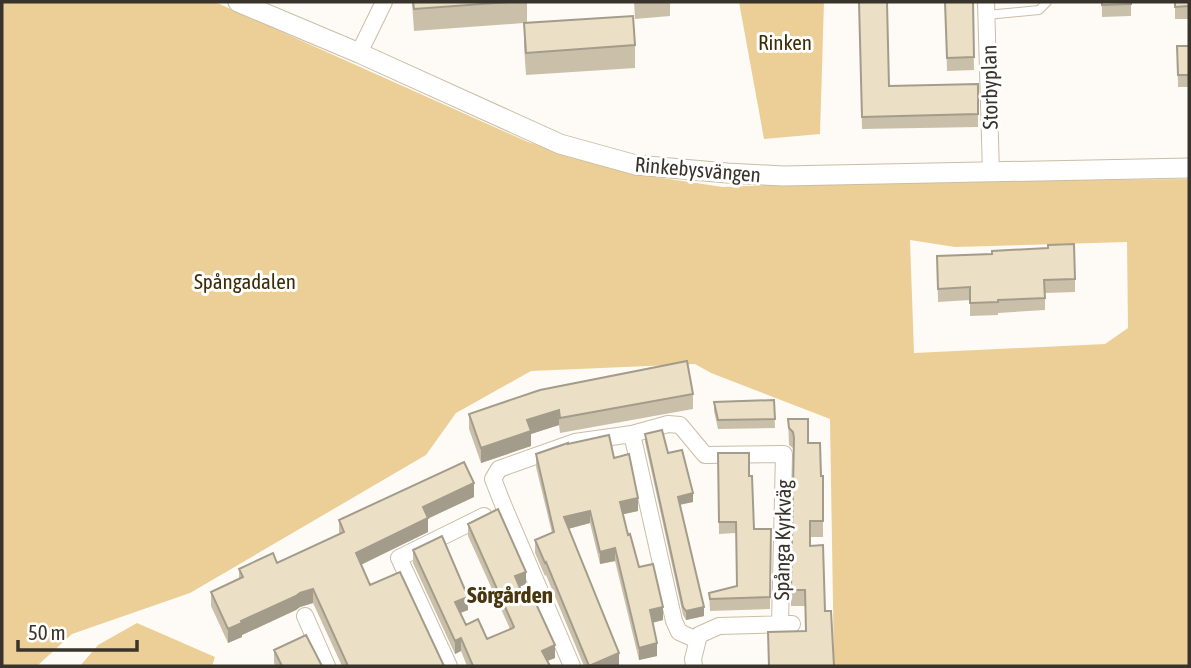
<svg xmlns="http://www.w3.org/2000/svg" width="1191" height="668" viewBox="0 0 1191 668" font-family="'Asap Condensed',sans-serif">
<rect width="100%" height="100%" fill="#fefbf6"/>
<path fill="#eccf96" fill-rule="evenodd" d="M2,2H215L528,142L635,174L723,187L840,182L1189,179V666H834L830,419L711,373L695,364L531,371L456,413L426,455L190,593L72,634L37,666H2ZM910,240L955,247L1127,242L1128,328L1105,344L914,353Z
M739,2H824L820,134L764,139Z
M137,623L215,657L212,666H80L98,645Z"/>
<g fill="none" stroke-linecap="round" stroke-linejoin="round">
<defs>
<path id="service" d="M987,15L1039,10L1047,2"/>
<path id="minor" d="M986,2L991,173
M359,53L384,2
M632,434L674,621L679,632L697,640
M305,616L327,666
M449,666L399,558L484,516
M572,666L504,507L493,479L499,469L575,442L632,434L668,424L680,425L705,455L784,454L780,624
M694,666L693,659L699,635L719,626L792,624"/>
<path id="tertiary" d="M238,2L359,53L560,144L636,165L727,173L783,176L1189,168"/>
</defs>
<use href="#service" stroke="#cabda5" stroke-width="10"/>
<use href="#minor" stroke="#cabda5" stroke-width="18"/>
<use href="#tertiary" stroke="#cabda5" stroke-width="21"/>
<use href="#service" stroke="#fff" stroke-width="8"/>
<use href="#minor" stroke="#fff" stroke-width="16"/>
<use href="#tertiary" stroke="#fff" stroke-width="19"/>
</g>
<path fill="#cac0aa" d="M412,2H527V23L635,45V68L526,75L524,46V23L414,31Z
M634,2H670V16L635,19Z
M859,2L889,86L978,84V127L862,129Z
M945,2H973L974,70L947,71Z
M1102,2H1131V16L1102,17Z
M1175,2H1189V19H1175Z
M1177,46H1189V87H1178Z
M937,256L1075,279V292L1045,293V310L998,313V315L970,316V300L938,302Z
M693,394V409L560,433L559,425L531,434V446L481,463L469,429V414Z
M774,400L775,428L718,429L714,411V402Z
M788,419L808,443L821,476H823V537H810V546L825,611L834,666H769L768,632L806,631L805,606H791L794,453L793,448L789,445Z
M645,434L668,453L693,502L679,505L704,616L686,620L683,615L645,442Z
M568,444L614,458L638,511L623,514L628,535L639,567L663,620L653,623L657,656L639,660L615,561L600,564L590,523L568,529L619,666H584L546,575L545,576L535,553V540L552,533L536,467V454Z
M718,453L749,476L754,529H771L770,609L710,611L709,593L737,587L736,533L719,534Z
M474,497L428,518V532L361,565L370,585L444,666H342L313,603L300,607L296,610L242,635V637L228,643L211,606V592L239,579V569L277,563L339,534V520Z
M468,524L526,584L519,587L555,658L547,661L550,666H467L461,651L455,654L413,563V550L468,610L460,613L466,625L487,639L510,629L468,536Z
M274,650L322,666H276L274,663Z"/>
<path fill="#a49c8b" d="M559,410V425L531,434V446L481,463V448L527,420Z
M474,483V497L423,521V507Z
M693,493V502L678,505V497Z
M638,498V511L620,515V502Z
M590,511V523L564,530V517Z
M428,518V532L356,567V553Z
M615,548V561L600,564V552Z
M526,572V584L515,589V576Z
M313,589V603L300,607L296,610L242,635V637L228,643V629L241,621L300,593Z
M468,597V610L455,615V602Z
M663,607V620L650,623V610Z
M704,607V616L686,620V611Z
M461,638V651L455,654V641Z
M657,643V656L639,660V648Z
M555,645V658L542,663V651Z
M619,653V666H589Z"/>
<path fill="#ebdfc6" stroke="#a49c8b" stroke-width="2" d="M413,2H509L414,9Z
M859,2H887L889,86L978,84V114L862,117Z
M945,2H973L974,57L947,58Z
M1102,2H1131V4L1102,5Z
M1175,2H1189V6L1175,7Z
M633,16L635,45L526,53L524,23Z
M1177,46H1189V75H1178Z
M1074,244L1075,279L1044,280L1045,298L998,300V302L970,303V287L938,289L937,256L992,254V251L1048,248V245Z
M687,361L693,394L560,418L559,410L527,420L531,431L481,448L469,414L540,390Z
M774,400L775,419L718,420L714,402Z
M788,419H808V443H820L821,476H823V521H810V546L823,545L825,611H831L834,666H769L768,632L806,631L805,590H791L794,438L793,432L789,428Z
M662,430L668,453L682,450L693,493L678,497L704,607L686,611L683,607L645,434Z
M609,435L614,458L629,454L638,498L620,502L628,535L630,534L639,567L653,564L663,607L650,610L657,643L639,648L615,548L600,552L590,511L564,517L619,653L589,666L546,562L545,563L535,540L554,532L536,454L568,443V444Z
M718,453H749V476H752L754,529H771L770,597L710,599L709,593L737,586L736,522H719Z
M464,462L474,483L423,507L428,518L356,553L370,585L400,572L444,666H348L313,589L300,593L296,596L241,621L242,623L228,629L211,592L243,577L239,569L273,553L277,563L344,532L339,520Z
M498,509L526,572L515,576L524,598L532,595L555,645L542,651L550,666H473L461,638L455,641L413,550L442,536L468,597L455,602L466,625L478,619L487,639L513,628L514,627L468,524Z
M306,635L322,666H282L274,650Z"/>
<g text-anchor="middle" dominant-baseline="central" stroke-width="6" stroke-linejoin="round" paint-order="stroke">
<g font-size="21" fill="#3d2c05" stroke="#fff">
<text x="785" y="42">Rinken</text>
<text x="245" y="281">Spångadalen</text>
</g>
<g font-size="21" fill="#39342b" stroke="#fff">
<text transform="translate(989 87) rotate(-91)">Storbyplan</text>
<text transform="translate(698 169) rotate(5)">Rinkebysvängen</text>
<text transform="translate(782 540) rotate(-89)">Spånga Kyrkväg</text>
</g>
<g font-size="23" font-weight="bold" fill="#48360f" stroke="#fff">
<text x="510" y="595">Sörgården</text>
</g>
</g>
<rect width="1191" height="668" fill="none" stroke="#39342b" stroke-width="7"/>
<path d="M18 640v10h119v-10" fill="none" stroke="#39342b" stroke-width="3.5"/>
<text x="28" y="640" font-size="21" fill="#39342b" stroke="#ffffff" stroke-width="5" paint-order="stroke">50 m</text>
</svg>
